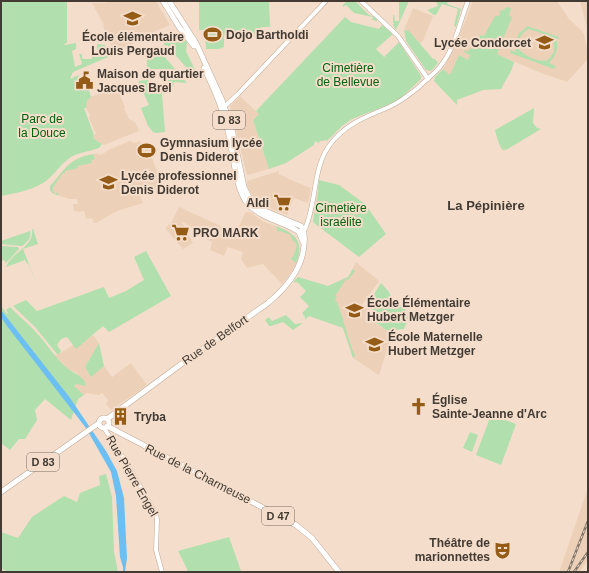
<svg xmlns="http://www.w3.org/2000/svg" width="589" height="573" viewBox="0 0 589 573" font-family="Helvetica,sans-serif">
<rect width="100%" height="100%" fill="#f4decb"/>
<path fill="#ecd1b8" d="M107,1H156L170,25L149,34L147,37L114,52L103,26L104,25L92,3H107Z
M473,1H557L569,19L581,30L584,34L588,52V59L567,82L541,73L494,53L470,55L468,60L459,55L450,76L443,69L455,47Z
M580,1H588V32L585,20Z
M413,8L433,16L423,41L419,44L409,31L404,30Z
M116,86L125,107L124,108L129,119L135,122L139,131L104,145L94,139L93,136L96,134L89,118L90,115L86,108V101L91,97Z
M240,96L259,114L253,120L269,169L247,175L230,106Z
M130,141L134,143L140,141L141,144L143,143V145H146V147H148L163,187L139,193L143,203L117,211L96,223H94L92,218L86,219L84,211L79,212L74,211L73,204H78L77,199H69L63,197L52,193L50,190L51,185L67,166L76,159L98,153L100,155L106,152L108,150Z
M279,171V174L291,180L311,188L308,203L294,198L287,215L269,208L260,203L253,196L247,186V181Z
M179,207L236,233L245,213L247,212H250L262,221L288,231L296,238L299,246V256L294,269L282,284L263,264L247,268L241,259L243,252L228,247L224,256L210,250L212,242L206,239V236L181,221L193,243L183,249L165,228L171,223Z
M356,262L379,281L362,305L379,316L376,324L392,334L379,375L353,358L328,286L348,277Z
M93,335L99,343L85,367L91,376L104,366L112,377L131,363L147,385L111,410L106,404L108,400L102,393L99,395L87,393L84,395L74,386L76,384L77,373L68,369L54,355L59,354L73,345L76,348Z
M588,488V560L580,572H559Z"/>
<path fill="#b1dfae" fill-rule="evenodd" d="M5,1H67V43L64,44L65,45L76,43V49L72,51L75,67L82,64L79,54H82V59H92V55L97,52V44L105,45L109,55H107L108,57L73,72L70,79L79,75L76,83L85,86L84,90L85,91L87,87H88L91,97L87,101L86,108H84L94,135L93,136L94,139L102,144L99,148C88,152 77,152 67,160C58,167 53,177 43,183C30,191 15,193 1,196V3Z
M199,1H269L270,27H261V34L224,35V47L219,49H206L205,30H199Z
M347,1H355L369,15L373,16L377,19V21L372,20L373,17L354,13L346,5L343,7V5Z
M399,1H409L396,30L394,27L393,24H395L393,23V15H394L395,21H399Z
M436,1H448L447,4L461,9L456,27L454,26L458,9L442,4L436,15H434L427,10L438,6Z
M506,7L511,8L509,16L512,17L497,54L514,62L512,69L501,89L483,90L457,100V105L434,81L435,77L443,69L450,75L459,55L468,60L470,55L464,52L465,50L467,52L469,49L470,50L478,38H479L480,35L484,36L495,16H499L500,14L499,11L504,10Z
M345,17L351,22L379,29L382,25L393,34L376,49L384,57L399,42L421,76V79L401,98L393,103L352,119L342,126L326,142L327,140L320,141L319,143L315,141L314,145L286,163L269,169L253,120L259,114L256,111Z
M527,26L559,37L558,39L556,38C559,48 556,56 549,63L556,66L554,69L510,53L511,50L515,52C517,45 515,38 520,32C523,30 525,29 527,26ZM529,29L550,36L554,41V52L548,60C539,63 524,56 519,49C518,40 520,33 529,29Z
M404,30L409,31L433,59H435L438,63L431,71L426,70L406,41Z
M176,32L187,42L186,51L200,80L196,79C187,67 176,57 167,45L165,46L162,40L163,38Z
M155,48L156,50L158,49L175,69L168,75V71H164L161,69H153L151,72V75H148L146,52Z
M176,70L187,83L174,82L173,87H168V77Z
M148,80L153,84H157V88L162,93L165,132L156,133L153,132L148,126L141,108L149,105L138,81Z
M534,108L533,123L537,128L541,129L506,150L505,149L504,151C499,147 497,138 495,130Z
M93,154L95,159L91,160L92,163L77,166L78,168L65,171V173L62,174L52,189L54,190L53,192L56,194L57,192L59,195C54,194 49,193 50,186C66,169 68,159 93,154Z
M319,180L339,185L365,204L386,234L359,257L314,223L313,221L317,199Z
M276,226C295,234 305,241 296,263L291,259L292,257H293L297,246L295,242L292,240V238L290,237L291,235L280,231L278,232Z
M32,229H33L38,244L23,249L36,282L28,263L27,264L25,260L6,267C11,252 35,247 32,229Z
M30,231C32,238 27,242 22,246L1,244V241Z
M1,246L18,247L19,249L6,263L4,260L1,261Z
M146,251L171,296L109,332L103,326L76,349L67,337L61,339L57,345L61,351L59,354H57L35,327L13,306L26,300L37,311L104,287L109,298L126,291L144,280L134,257Z
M353,269L355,271L348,280L346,279L335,296L337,297L335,300L337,302C344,320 347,337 355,356L353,358L343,328L309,316L305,320V317L302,313L309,306L294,291L300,297L306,291L297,282L295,283L294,281L298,277L328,286L348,277Z
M381,283L389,292L394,304L404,308L410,317L408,319L404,329L395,330L392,334L376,323L382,316L373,310L374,306L371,299Z
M1,306L7,314L8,313L6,310L10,307C17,315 27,322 34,330C46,342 54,357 67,368C73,373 85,376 86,386L76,384L74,386L84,395L78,399L71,420L45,399L35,410L37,420L25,439H19L10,450L1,443V317L2,318L5,316L1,310Z
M286,315L295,324L303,323L293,330L283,322L271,326H269L265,320L269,317L272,321Z
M99,343L104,366L91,377L85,367Z
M491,415L516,424L501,465L476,455Z
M470,432L478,435L472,452L463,448Z
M106,474L112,497L114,552L118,572H7L1,568V532L18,538L32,517L64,496L77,502L80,493L100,485L99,476Z
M229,537L241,571L244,572H187V569L178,551Z"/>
<path fill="#6bbff3" d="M1,310L70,398L106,451L117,471L124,498L127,558L125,572H123V567L120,557L116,496L111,472L86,428L7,326L1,317Z"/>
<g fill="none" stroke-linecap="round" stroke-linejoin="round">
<defs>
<path id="tertiary" d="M361,1L398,36L428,79
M225,106L238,94L326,1
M301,231H304C318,203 311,167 332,142C349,122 366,117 389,107C400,102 409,95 419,87C425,80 433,75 439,68C455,49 459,24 468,1
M104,428L129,467L156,514L157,520L156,550L162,572"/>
<path id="primary" d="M163,1L179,27L194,46
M204,68C214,88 223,109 228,131C233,150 235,190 248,204C261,218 281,221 296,230L299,232L303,242
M99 423a5 5 0 1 1 10 0a5 5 0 1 1-10 0Z
M107,419L184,362L268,303C286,288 303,269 304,244C305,237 305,232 301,226L265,211L257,207L251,201L244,187L232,129L222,100L196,43L169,1
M107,426L296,525L312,538L339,572
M1,492L99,423"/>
</defs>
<use href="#tertiary" stroke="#bfaa98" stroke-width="5"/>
<use href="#primary" stroke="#bfaa98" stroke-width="6"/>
<use href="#tertiary" stroke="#fff" stroke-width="4"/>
<use href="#primary" stroke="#fff" stroke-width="5"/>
<defs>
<path id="rail" d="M568,572L588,521
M574,572L588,552"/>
</defs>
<use href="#rail" stroke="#83766a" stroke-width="2.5"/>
<use href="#rail" stroke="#f4decb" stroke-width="1" stroke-dasharray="3" stroke-linecap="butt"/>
</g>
<defs>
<symbol id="school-bare" viewBox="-9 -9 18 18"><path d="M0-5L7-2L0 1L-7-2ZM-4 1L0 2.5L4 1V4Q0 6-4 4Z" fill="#945c16" stroke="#f4decb" stroke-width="2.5" paint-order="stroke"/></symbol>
<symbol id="stadium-bare" viewBox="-9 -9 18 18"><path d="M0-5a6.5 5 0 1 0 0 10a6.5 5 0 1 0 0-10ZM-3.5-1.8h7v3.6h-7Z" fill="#945c16" stroke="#f4decb" stroke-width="2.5" paint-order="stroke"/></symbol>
<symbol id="civic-bare" viewBox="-9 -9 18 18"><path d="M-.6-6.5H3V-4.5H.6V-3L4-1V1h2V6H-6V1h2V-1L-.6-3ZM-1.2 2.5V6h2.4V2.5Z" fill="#945c16" stroke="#f4decb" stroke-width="2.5" paint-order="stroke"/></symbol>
<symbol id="supermarket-bare" viewBox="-9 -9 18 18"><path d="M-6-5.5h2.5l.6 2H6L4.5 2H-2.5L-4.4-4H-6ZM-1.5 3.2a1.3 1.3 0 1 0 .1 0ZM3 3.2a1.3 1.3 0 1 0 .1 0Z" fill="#945c16" stroke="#f4decb" stroke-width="2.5" paint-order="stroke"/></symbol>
<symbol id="church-bare" viewBox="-9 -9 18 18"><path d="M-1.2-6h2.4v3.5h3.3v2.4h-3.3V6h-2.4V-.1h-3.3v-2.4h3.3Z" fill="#945c16" stroke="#f4decb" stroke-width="2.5" paint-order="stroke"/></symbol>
<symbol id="building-bare" viewBox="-9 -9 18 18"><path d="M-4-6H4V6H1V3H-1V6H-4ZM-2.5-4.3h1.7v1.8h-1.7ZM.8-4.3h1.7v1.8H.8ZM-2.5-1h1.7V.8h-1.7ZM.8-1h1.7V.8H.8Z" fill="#945c16" stroke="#f4decb" stroke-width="2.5" paint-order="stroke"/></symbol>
<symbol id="theatre-bare" viewBox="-9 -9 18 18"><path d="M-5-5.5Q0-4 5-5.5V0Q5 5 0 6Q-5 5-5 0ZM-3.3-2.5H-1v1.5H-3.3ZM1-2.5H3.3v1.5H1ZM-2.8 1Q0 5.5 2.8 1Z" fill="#945c16" stroke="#f4decb" stroke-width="2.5" paint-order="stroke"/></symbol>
</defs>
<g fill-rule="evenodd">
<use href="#school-bare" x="120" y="6" width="25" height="25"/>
<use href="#stadium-bare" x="200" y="22" width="25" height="25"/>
<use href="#school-bare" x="532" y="30" width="25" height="25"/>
<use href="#civic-bare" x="72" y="68" width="25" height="25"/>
<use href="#stadium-bare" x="134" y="138" width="25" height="25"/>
<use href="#school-bare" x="96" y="170" width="25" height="25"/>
<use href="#supermarket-bare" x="270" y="190" width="25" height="25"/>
<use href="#supermarket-bare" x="168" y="220" width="25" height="25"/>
<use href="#school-bare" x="342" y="298" width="25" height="25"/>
<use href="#school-bare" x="362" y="332" width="25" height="25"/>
<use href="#church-bare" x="406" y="394" width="25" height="25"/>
<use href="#building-bare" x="108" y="404" width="25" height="25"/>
<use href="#theatre-bare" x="490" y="538" width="25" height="25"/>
</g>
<g text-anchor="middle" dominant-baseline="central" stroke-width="4" stroke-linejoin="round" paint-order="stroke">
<g fill="#f4decb" stroke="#786c61" stroke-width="1">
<rect x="213" y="111" width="32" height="18" rx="3"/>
<rect x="27" y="453" width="32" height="18" rx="3"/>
<rect x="262" y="507" width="32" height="18" rx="3"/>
</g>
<g font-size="11" font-weight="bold" fill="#433b33">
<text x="229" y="120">D 83</text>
<text x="43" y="462">D 83</text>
<text x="278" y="516">D 47</text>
</g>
<g font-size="12" font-weight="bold" fill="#433b33" stroke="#f4decb" text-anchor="start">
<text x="226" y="35">Dojo Bartholdi</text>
<text x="133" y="37" text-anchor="middle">École élémentaire<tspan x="133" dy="14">Louis Pergaud</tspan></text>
<text x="531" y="43" text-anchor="end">Lycée Condorcet</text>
<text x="97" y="74">Maison de quartier<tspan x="97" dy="14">Jacques Brel</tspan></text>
<text x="160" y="143">Gymnasium lycée<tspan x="160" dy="14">Denis Diderot</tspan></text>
<text x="121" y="176">Lycée professionnel<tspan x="121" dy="14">Denis Diderot</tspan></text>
<text x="269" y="203" text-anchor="end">Aldi</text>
<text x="193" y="233">PRO MARK</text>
<text x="367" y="303">École Élémentaire<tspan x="367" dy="14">Hubert Metzger</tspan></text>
<text x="388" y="337">École Maternelle<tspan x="388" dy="14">Hubert Metzger</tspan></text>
<text x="432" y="400">Église<tspan x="432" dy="14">Sainte-Jeanne d'Arc</tspan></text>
<text x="134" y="417">Tryba</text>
<text x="490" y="543" text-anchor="end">Théâtre de<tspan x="490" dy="14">marionnettes</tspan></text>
</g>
<g font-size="12" fill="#04620c" stroke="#f4decb">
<text x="348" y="68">Cimetière<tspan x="348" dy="14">de Bellevue</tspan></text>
<text x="42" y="119">Parc de<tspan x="42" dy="14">la Douce</tspan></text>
<text x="341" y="208">Cimetière<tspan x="341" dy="14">israélite</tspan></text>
</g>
<g font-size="12" fill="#433b33" stroke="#f4decb">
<text transform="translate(215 340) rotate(-35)">Rue de Belfort</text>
<text transform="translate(198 474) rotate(27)">Rue de la Charmeuse</text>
<text transform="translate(132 476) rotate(60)">Rue Pierre Engel</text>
</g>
<g font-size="13" font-weight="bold" fill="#433b33" stroke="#f4decb">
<text x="486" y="205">La Pépinière</text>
</g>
</g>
<rect width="589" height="573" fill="none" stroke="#433b33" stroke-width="4"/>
</svg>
